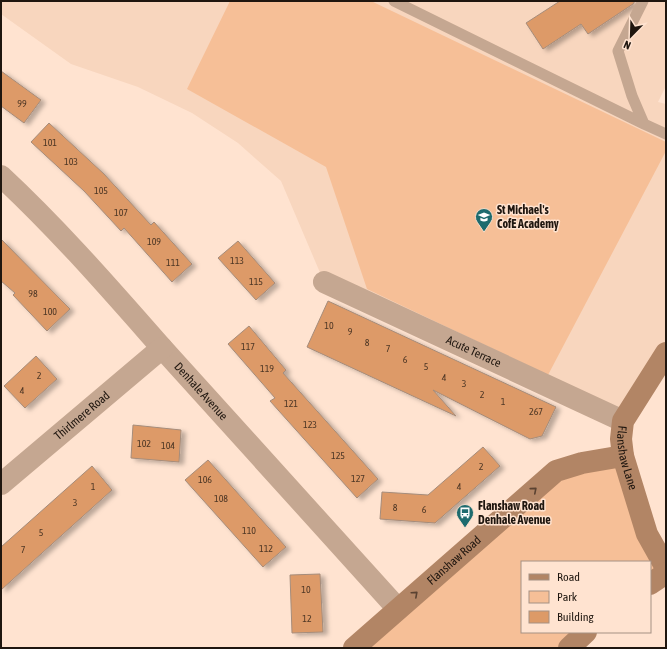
<svg xmlns="http://www.w3.org/2000/svg" width="667" height="649" viewBox="0 0 667 649" font-family="'Asap Condensed',sans-serif">
<defs>
<filter id="shadow"><feDropShadow dx="4.5" dy="2.5" stdDeviation="2" flood-color="#0004"/></filter>
</defs>
<rect width="100%" height="100%" fill="#ffe3d0"/>
<path fill="#f8d6be" d="M1,1H666V86L658,102L666,104V353L623,421L324,282L281,181L238,143L192,113L138,87L71,64L1,14Z"/>
<path fill="#f6bf97" d="M230,1H371L666,142V151L548,375L367,289L326,167L187,89Z
M623,456L666,568L650,584V562H522V632H586L569,648H354L556,471Z"/>
<path fill="#dd9a67" stroke="#a58c7b" filter="url(#shadow)" d="M560,1H635L633,4L588,34L581,24L543,49L526,23Z
M1,71L41,100L24,123L1,106Z
M49,123L104,174L151,225L154,222L192,264L172,282L124,228L121,231L84,191L31,142Z
M1,239L70,309L47,331L13,295L15,293L1,281Z
M238,241L275,283L256,300L218,258Z
M328,301L556,407L542,436L530,439L433,390L456,416L307,347Z
M249,326L286,370L283,373L378,479L357,498L270,401L275,398L228,344Z
M36,356L57,379L25,408L4,386Z
M133,425L181,430L179,462L131,458Z
M483,447L500,466L435,523L380,519L382,492L428,495Z
M208,460L286,547L263,567L185,480Z
M92,466L112,490L1,590V547Z
M320,574L323,632L292,633L290,575Z"/>
<g fill="none" stroke-linecap="round" stroke-linejoin="round">
<path stroke="#c5a791" stroke-width="11" d="M394,1L644,124
M643,1L618,51L632,96L644,124L666,134"/>
<g stroke="#c5a791" stroke-width="22">
<path id="s1" d="M1,176C59,230 110,289 162,348C240,435 319,522 398,609"/>
<path id="s2" d="M324,282L623,421"/>
<path id="s3" d="M1,484L162,348"/>
</g>
<g stroke="#b28565" stroke-width="22">
<path id="s4" d="M666,353L623,421L621,439L623,456L647,534L666,568"/>
<path d="M650,584L666,573"/>
<path id="s5" d="M354,648L556,471L582,463L623,456"/>
<path d="M569,648L586,632"/>
</g>
</g>
<defs><path id="oneway-chevron" d="M-2-3.5L2.5 0L-2 3.5" fill="none" stroke-width="1.6" stroke-linecap="round" stroke-linejoin="round"/></defs>
<g stroke="#5a4231">
<use href="#oneway-chevron" transform="translate(534 490) rotate(-41)"/>
<use href="#oneway-chevron" transform="translate(415 594) rotate(-42)"/>
</g>
<defs>
<symbol id="school-pin" viewBox="-11 -11 22 30"><path d="M0 17L-7.5 6A9.5 9.5 0 1 1 7.5 6Z" fill="#1e6b6e" stroke="#ffe3d0"/><path d="M0-5L7-2L0 1L-7-2ZM-4 1L0 2.5L4 1V4Q0 6-4 4Z" fill="#fff"/></symbol>
<symbol id="bus-pin" viewBox="-11 -11 22 30"><path d="M0 17L-7.5 6A9.5 9.5 0 1 1 7.5 6Z" fill="#1e6b6e" stroke="#ffe3d0"/><path d="M-5-6H5V4H4V6H2V4H-2V6H-4V4H-5ZM-3.5-4V0h7V-4ZM-3.5 1.2v1.5H-2V1.2ZM2 1.2v1.5H3.5V1.2Z" fill="#fff"/></symbol>
</defs>
<g fill-rule="evenodd">
<use href="#school-pin" x="474" y="207" width="20" height="27"/>
<use href="#bus-pin" x="455" y="503" width="20" height="27"/>
</g>
<g text-anchor="middle" dominant-baseline="central" stroke-width="3" stroke-linejoin="round" paint-order="stroke">
<g font-size="10" fill="#4e3725">
<text x="22" y="103">99</text>
<text x="50" y="142">101</text>
<text x="71" y="161">103</text>
<text x="101" y="190">105</text>
<text x="121" y="212">107</text>
<text x="154" y="241">109</text>
<text x="237" y="260">113</text>
<text x="173" y="262">111</text>
<text x="256" y="281">115</text>
<text x="33" y="293">98</text>
<text x="50" y="311">100</text>
<text x="329" y="325">10</text>
<text x="350" y="331">9</text>
<text x="367" y="342">8</text>
<text x="248" y="346">117</text>
<text x="388" y="348">7</text>
<text x="405" y="359">6</text>
<text x="426" y="366">5</text>
<text x="267" y="368">119</text>
<text x="39" y="375">2</text>
<text x="444" y="377">4</text>
<text x="464" y="383">3</text>
<text x="22" y="390">4</text>
<text x="482" y="394">2</text>
<text x="503" y="401">1</text>
<text x="291" y="403">121</text>
<text x="536" y="411">267</text>
<text x="310" y="424">123</text>
<text x="144" y="443">102</text>
<text x="168" y="445">104</text>
<text x="338" y="455">125</text>
<text x="481" y="466">2</text>
<text x="358" y="478">127</text>
<text x="205" y="479">106</text>
<text x="93" y="486">1</text>
<text x="459" y="486">4</text>
<text x="221" y="498">108</text>
<text x="75" y="502">3</text>
<text x="395" y="507">8</text>
<text x="424" y="509">6</text>
<text x="249" y="530">110</text>
<text x="41" y="532">5</text>
<text x="266" y="548">112</text>
<text x="23" y="549">7</text>
<text x="306" y="589">10</text>
<text x="307" y="618">12</text>
</g>
<g font-size="12" font-weight="bold" fill="#1f160f" stroke="#ffe3d0" text-anchor="start">
<text x="497" y="210">St Michael's<tspan x="497" dy="14">CofE Academy</tspan></text>
<text x="478" y="506">Flanshaw Road<tspan x="478" dy="14">Denhale Avenue</tspan></text>
</g>
<g font-size="12" fill="#1f160f" stroke="#ffe3d0">
<text stroke="none"><textPath href="#s2" startOffset="165">Acute Terrace</textPath></text>
<text stroke="none"><textPath href="#s1" startOffset="294">Denhale Avenue</textPath></text>
<text stroke="none"><textPath href="#s3" startOffset="106">Thirlmere Road</textPath></text>
<text stroke="none"><textPath href="#s4" startOffset="118">Flanshaw Lane</textPath></text>
<text stroke="none"><textPath href="#s5" startOffset="133">Flanshaw Road</textPath></text>
</g>
</g>
<rect width="667" height="649" fill="none" stroke="#1f160f" stroke-width="4"/>
<rect x="521" y="561" width="130" height="72" fill="#ffe3d0" stroke="#a59183"/>
<rect x="529" y="574" width="20" height="6" fill="#b28565" stroke="#a59183"/>
<text x="557" y="581" font-size="12" fill="#1f160f">Road</text>
<rect x="529" y="591" width="20" height="12" fill="#f6bf97" stroke="#a59183"/>
<text x="557" y="601" font-size="12" fill="#1f160f">Park</text>
<rect x="529" y="611" width="20" height="12" fill="#dd9a67" stroke="#a59183"/>
<text x="557" y="621" font-size="12" fill="#1f160f">Building</text>
<g transform="translate(631 36) rotate(203)" stroke="#ffe3d0" stroke-width="3" paint-order="stroke">
<path d="M0-3L7 15L0 10L-7 15Z" fill="#1f160f"/>
<text y="-6" font-size="11" font-weight="bold" text-anchor="middle" fill="#1f160f">N</text>
</g>
</svg>
